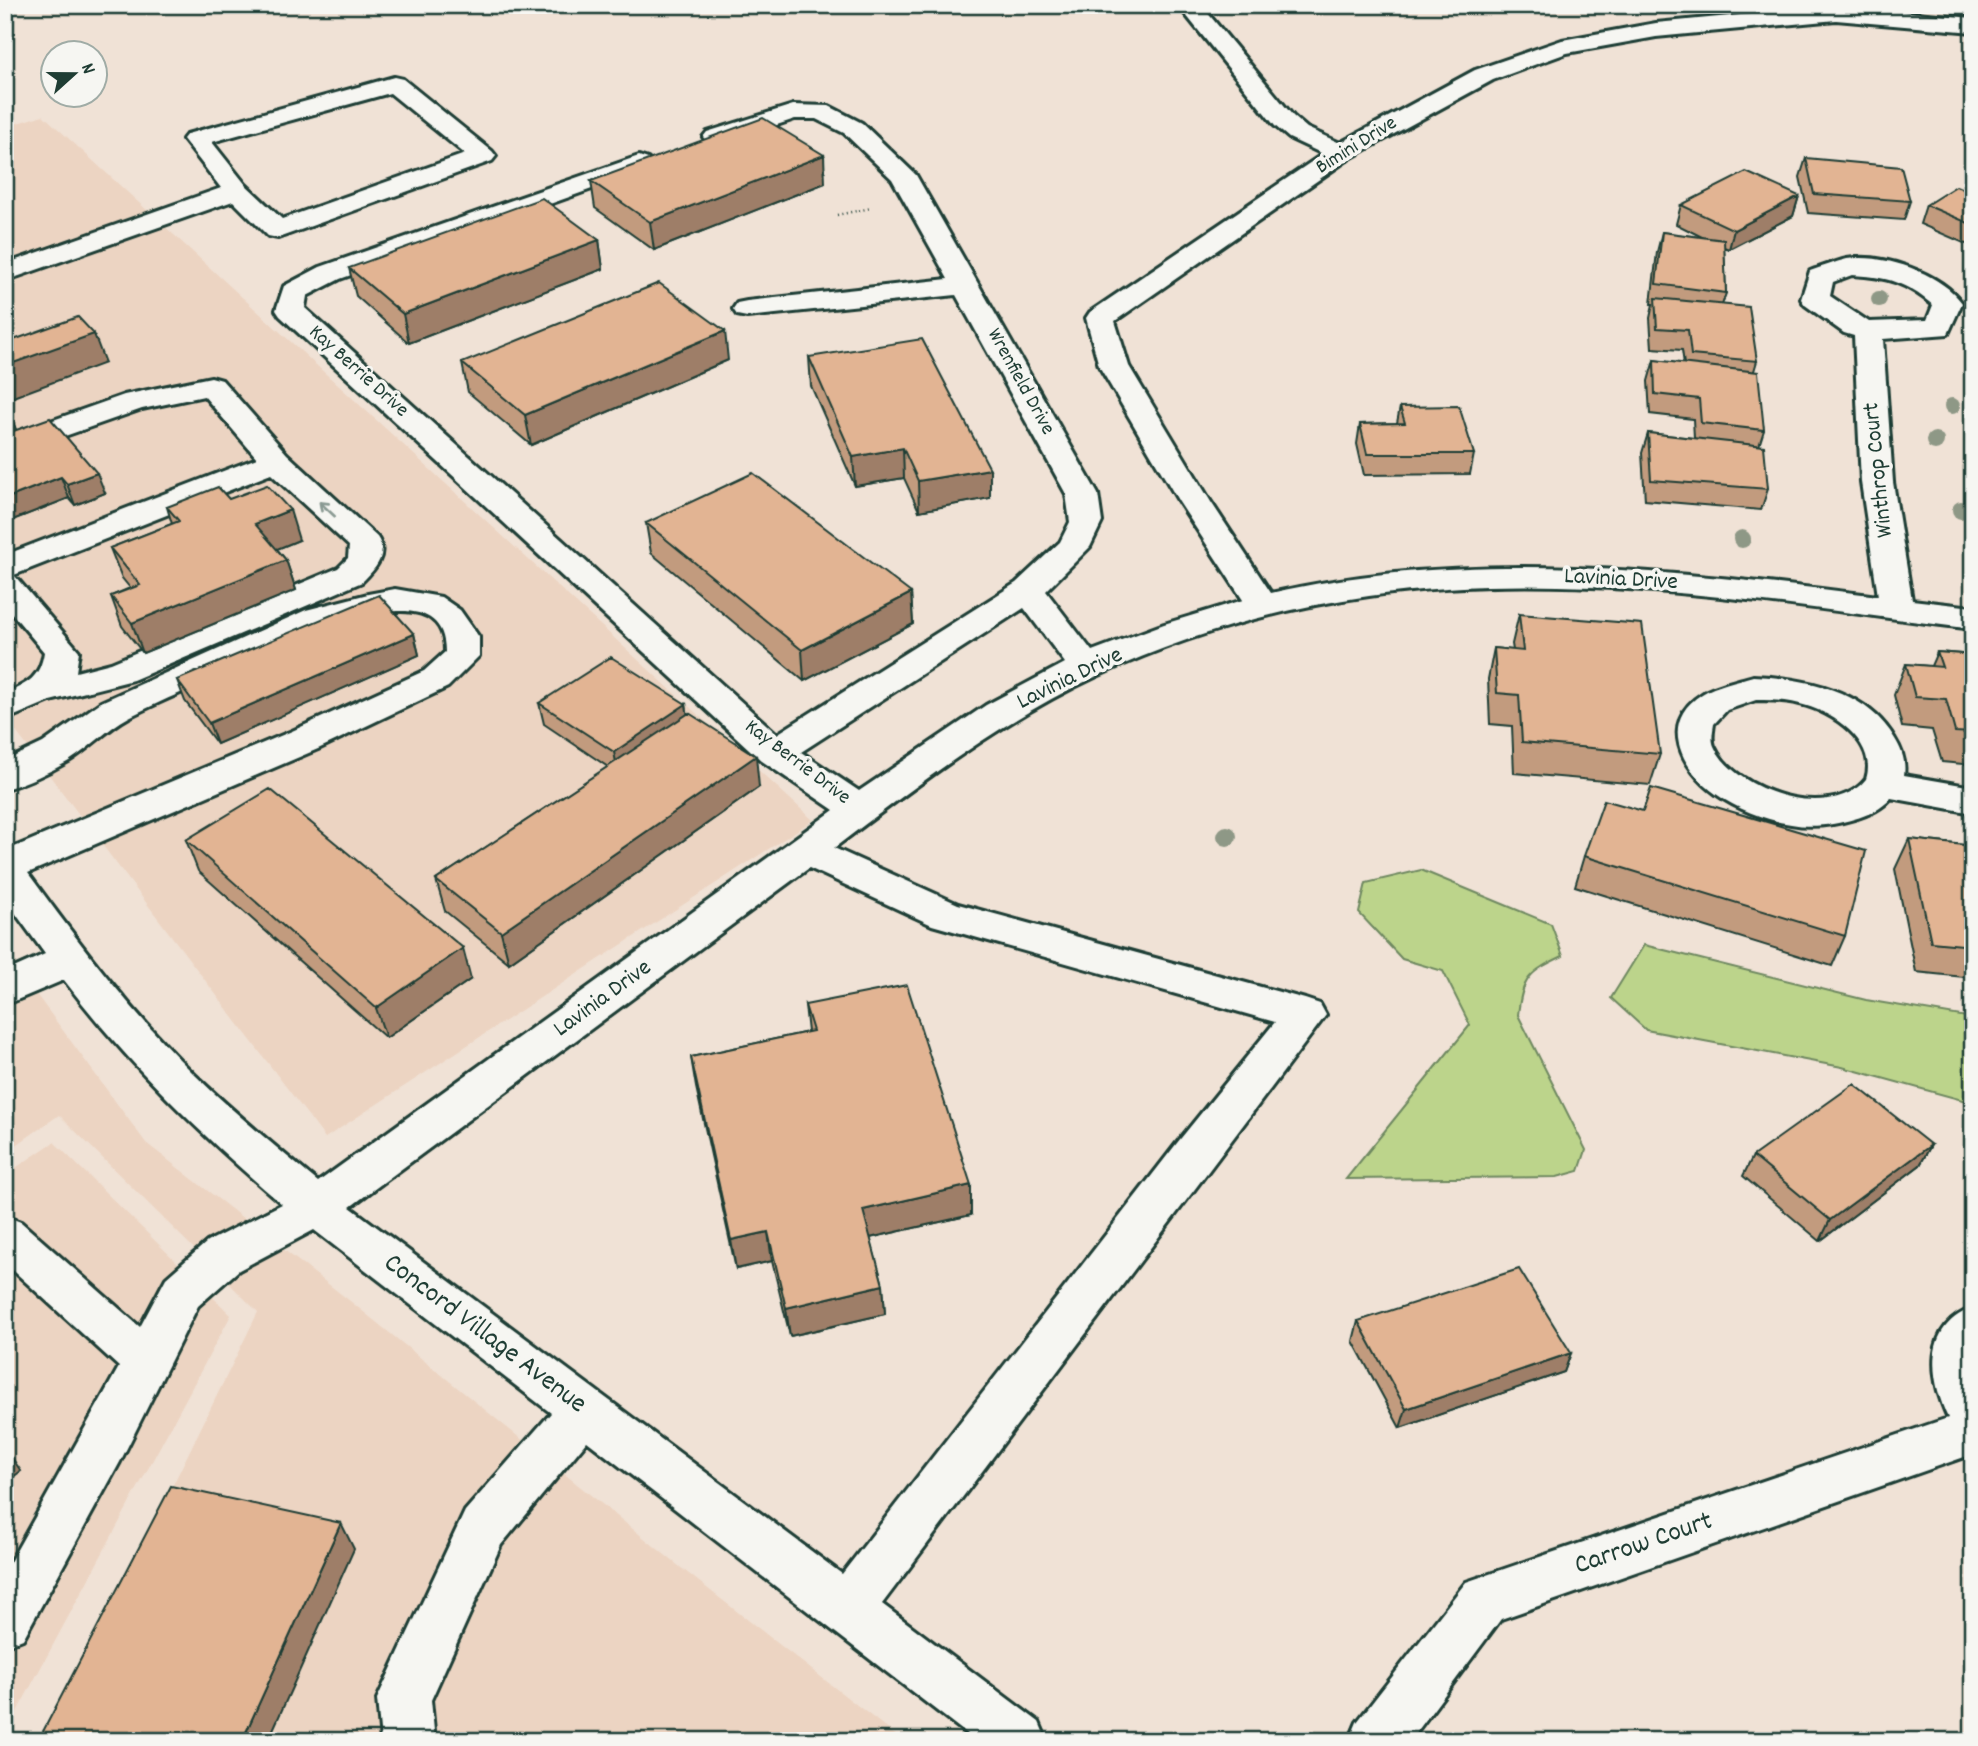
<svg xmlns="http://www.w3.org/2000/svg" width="1978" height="1746" viewBox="0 0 1978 1746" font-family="Dekko,sans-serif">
<rect width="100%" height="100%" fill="#f0e2d6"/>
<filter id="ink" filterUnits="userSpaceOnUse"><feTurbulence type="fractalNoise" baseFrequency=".0143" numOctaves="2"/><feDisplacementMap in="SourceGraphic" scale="14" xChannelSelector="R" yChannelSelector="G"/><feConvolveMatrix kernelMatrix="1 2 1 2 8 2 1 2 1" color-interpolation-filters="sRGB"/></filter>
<g filter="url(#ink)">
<path fill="#ecd4c2" d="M43,115L813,820L325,1138L5,717V127Z
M5,952L146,1143L350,1301L680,1567L903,1741H47L258,1312L59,1115L5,1153Z
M54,1142L231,1315L5,1734V1175Z"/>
<path fill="#bcd48b" stroke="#6e8860" stroke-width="2" d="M1421,870L1551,924L1563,956C1529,972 1522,978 1518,1015L1586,1150L1579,1171L1557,1177L1346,1179L1470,1025L1443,971L1402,959L1359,913L1366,883Z
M1644,945L1866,1000L1973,1018V1103L1842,1067L1646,1030L1611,998Z"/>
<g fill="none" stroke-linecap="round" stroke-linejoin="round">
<defs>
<path id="minor" d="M1178,5H1201L1293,116L1307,128L1340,143L1475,70L1562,40L1656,23L1836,6L1973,18V32L1836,20L1656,37L1567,53L1493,80L1350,158L1115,321L1129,366L1211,502L1271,593C1471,547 1677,571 1878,596L1861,482L1854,336L1844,333L1805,305L1801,299L1810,271C1822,267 1835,262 1847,259C1883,253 1941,273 1962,303L1948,334L1883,339L1893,482L1912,600L1973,607V629C1775,604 1569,567 1369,596C1275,609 1184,636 1097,676C1002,720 917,785 834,848L958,904L1305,999L1320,1004L1326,1015L882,1604L1039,1722L1047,1741H976L587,1441L501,1545L431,1700L435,1741H381L377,1699L465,1511L551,1413L314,1230L239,1270L198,1306L120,1462L23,1639L5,1646V1571L119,1367L5,1263V1216L21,1222L140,1327L166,1278L207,1242L282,1204C199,1133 130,1066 64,980L5,1005V972L45,954L5,899V851L292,731L424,671L445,652C446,559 273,651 236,669C200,685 164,699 129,717C107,729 90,748 69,761C50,772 26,783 5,789V761L43,743L101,702L306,610L368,594L395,589L441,597L460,610L479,637V656L448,687L318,749L28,873C79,943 132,1013 194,1074C233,1112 276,1147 318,1182L834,810L762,761L280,316L276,310L284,286L320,267L630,159L639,156L648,159L652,164L648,169L340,279L307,296L305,308L777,734L1016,583L1060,542L1070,522L1066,494L956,295L747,317L737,315L733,309L737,303L747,301L948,279L892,179L844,133L816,119H795L716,145L707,142L703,137L707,132L793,105L829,106L862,123L916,175L1098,494L1102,522L1090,547L1046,591L1092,651L1164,624L1243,600L1179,502L1099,366L1086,318L1090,312L1323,154L1289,138L1275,126ZM1852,275C1888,277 1905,282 1933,305L1927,320L1869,322L1830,296L1833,282ZM1024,608L1065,663L986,705L859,791L801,752ZM809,868L932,925L1275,1022L1177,1143L842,1574L350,1207Z
M394,77L403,79L492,151L496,156L492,161L278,238L268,236L233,201L5,281V264L221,188L183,139L187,134ZM390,93L465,154L282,219L246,185L212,142Z
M211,377L222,380L287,454L377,537C389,555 375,569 362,582L133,680L50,701L5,720V694C28,683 40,678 44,652L5,605V555L257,458L204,396L142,409L5,457V437L124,395ZM271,474L349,546L348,558L338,568L111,663L76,672L79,651L14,575Z
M1753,676C1805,678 1867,690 1895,739C1902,750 1906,762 1904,775L1973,787V813L1891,798C1882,809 1868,815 1854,819C1834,825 1812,828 1791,824C1765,820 1737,809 1716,794C1682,770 1657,722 1702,694C1716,685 1737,681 1753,676ZM1756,700C1771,700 1786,700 1800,704C1832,711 1878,742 1866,779C1831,823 1734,791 1714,746C1711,739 1713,731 1714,724L1727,710Z
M1973,1308V1454L1501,1619L1410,1741H1349L1357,1722L1466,1582L1948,1418C1930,1379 1922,1326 1973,1308Z"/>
</defs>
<use href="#minor" stroke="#1f3d34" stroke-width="6"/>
<path stroke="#1f3d34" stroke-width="2.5" stroke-dasharray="1 3.5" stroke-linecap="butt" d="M837,215L871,208"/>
<use href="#minor" fill="#f6f6f2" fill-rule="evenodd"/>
</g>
<g fill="#8e9886">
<circle cx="1879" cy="299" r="8"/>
<circle cx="1952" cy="406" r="8"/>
<circle cx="1935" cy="441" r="9"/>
<circle cx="1961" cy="510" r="9"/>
<circle cx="1742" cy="539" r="9"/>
<circle cx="1227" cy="836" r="10"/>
</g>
<path fill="#c29b7e" stroke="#1f3d34" stroke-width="2" d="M1806,158L1910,201L1904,220L1808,213L1800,177Z
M591,181L825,183L654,250L595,208Z
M1973,193V247L1920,224L1926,205Z
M1799,196L1793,216L1729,249L1724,247L1726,293L1722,305L1757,361L1754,371L1764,430L1759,446L1768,489L1761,510L1645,500L1642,453L1648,433L1694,438L1693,419L1650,414L1648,381L1654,360L1684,364L1682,350L1652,348L1650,318L1653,304H1651L1657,252L1662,232L1704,238L1676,224L1681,205Z
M599,240L603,269L409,343L356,296L349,268Z
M809,357L990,498L919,511L904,478L855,486L811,386Z
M728,360L531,445L468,392L462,363Z
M5,402L16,430L105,493L75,505L69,498L10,521L5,514Z
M1400,407L1474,454L1470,474L1364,475L1357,444L1360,424L1397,423Z
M229,499L299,540L277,549L286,560L296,590L143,653L122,626L111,596L130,588L122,578L110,548L172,524L167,507Z
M646,523L911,593L913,624L804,681L651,553Z
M1519,614L1660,754L1650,785L1514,773L1512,726L1490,724L1488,679L1494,648L1513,650L1512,644Z
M414,634L419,655L217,744L185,701L177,680Z
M1937,652L1973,655V765L1942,762L1932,730L1902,727L1894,695L1906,664L1931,666Z
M539,703L686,704L687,714L759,787L509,963L445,911L436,880L608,767L544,724Z
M1643,811L1845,936L1832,966L1575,886L1584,856Z
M1909,839L1973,846V978L1916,972L1895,869Z
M186,840L471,979L386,1038L198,871Z
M805,1005L971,1215L870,1238L883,1285L885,1314L790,1336L772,1261L736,1269L696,1087L691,1057L808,1032Z
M1931,1145L1920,1165L1820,1241L1743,1176L1753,1156Z
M1358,1321L1571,1353L1564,1372L1400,1428L1353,1341Z"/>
<path fill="#9e7e67" stroke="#1f3d34" stroke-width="2" d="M824,155L825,183L654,250L650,222Z
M1799,196L1793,216L1729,249L1734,230Z
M599,240L603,269L409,343L403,314Z
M725,331L728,360L531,445L525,415Z
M94,334L105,363L5,400V348Z
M5,403L17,432L5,437Z
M903,448L904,478L855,486L853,457Z
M990,469V498L919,511L918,481Z
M97,473L105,493L75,505L67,484Z
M61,477L69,498L10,521L5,509V499Z
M290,510L299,540L265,554L255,524Z
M286,560L296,590L143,653L132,623Z
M911,593L913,624L804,681L802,650Z
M414,634L419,655L217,744L209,723Z
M686,704L689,725L618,773L614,752Z
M756,756L759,787L509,963L501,932Z
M463,948L471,979L386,1038L376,1008Z
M1931,1145L1920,1165L1820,1241L1830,1220Z
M971,1185V1215L865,1239L863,1210Z
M768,1232L772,1261L736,1269L731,1240Z
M883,1285L885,1314L790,1336L786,1308Z
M1571,1353L1564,1372L1400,1428L1406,1409Z
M5,1448L21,1471L5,1483Z
M341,1523L354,1549L268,1741H242Z"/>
<path fill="#e2b493" stroke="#1f3d34" stroke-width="2" d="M763,118L824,155L650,222L591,181Z
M1806,158L1901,167L1910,201L1814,194Z
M1746,172L1799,196L1734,230L1681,205Z
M1956,186L1973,193V225L1926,205Z
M542,198L599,240L403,314L349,268Z
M1662,232L1724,240L1726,293L1656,284Z
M659,283L725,331L525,415L462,363Z
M1655,298L1749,307L1757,361L1691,355L1688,330L1657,328Z
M78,317L94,334L5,366V343Z
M922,339L990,469L918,481L903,448L853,457L809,357Z
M1654,360L1758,372L1764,430L1701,423L1699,399L1655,394Z
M1459,406L1474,454H1367L1360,424L1405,423L1400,407Z
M50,418L97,473L67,484L61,477L5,499V434Z
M1648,433L1764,446L1768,489L1651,480Z
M753,473L911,593L802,650L646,523Z
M267,485L290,510L255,524L286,560L132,623L111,596L140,585L110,548L179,521L167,507L218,487L229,499Z
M379,595L414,634L209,723L177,680Z
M1519,614L1642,624L1660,754L1522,742L1519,695L1497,693L1494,648L1523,651Z
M1937,652L1973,655V733L1955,732L1946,699L1915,697L1906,664L1942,667Z
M611,657L686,704L614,752L539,703Z
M689,713L756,756L501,932L436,880Z
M1651,788L1866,851L1845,936L1584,856L1604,800L1643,811Z
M270,789L463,948L376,1008L186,840Z
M1909,839L1973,846V946L1931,942Z
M907,985L971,1185L863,1210L883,1285L786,1308L768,1232L731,1240L691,1057L813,1031L805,1005Z
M1854,1084L1931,1145L1830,1220L1753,1156Z
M1519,1269L1571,1353L1406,1409L1358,1321Z
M171,1486L341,1523L242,1741H38Z"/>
<defs><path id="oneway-shaft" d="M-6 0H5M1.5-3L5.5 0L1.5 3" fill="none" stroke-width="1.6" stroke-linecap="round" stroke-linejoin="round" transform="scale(1.75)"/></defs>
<use stroke="#8a9a93" href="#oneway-shaft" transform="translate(327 509) rotate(-137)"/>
</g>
<g text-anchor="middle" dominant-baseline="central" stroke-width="7" stroke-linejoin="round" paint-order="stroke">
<g font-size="21" fill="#1f3d34" stroke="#f6f6f2">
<text transform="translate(1357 146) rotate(-32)">Bimini Drive</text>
<text transform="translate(358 372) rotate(42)">Kay Berrie Drive</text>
<text transform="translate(1020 382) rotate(61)">Wrenfield Drive</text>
<text transform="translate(797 763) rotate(37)">Kay Berrie Drive</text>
</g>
<g font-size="24" fill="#1f3d34" stroke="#f6f6f2">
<text transform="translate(1879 470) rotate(-96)">Winthrop Court</text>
<text transform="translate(1621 580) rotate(3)">Lavinia Drive</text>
<text transform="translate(1070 679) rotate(-26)">Lavinia Drive</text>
<text transform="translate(603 999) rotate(-36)">Lavinia Drive</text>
</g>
<g font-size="28" fill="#1f3d34" stroke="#f6f6f2">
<text transform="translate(484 1335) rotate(37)">Concord Village Avenue</text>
<text transform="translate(1644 1545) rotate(-19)">Carrow Court</text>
</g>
</g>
<rect width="1978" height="1746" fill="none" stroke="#f6f6f2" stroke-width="28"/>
<rect x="14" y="14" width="1950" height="1718" fill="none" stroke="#1f3d34" stroke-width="2.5" filter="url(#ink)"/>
<g transform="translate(74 74) rotate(69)"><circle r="33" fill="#f6f6f2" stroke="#a0aca6" stroke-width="2"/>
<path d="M0-5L12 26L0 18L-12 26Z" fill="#1f3d34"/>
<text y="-10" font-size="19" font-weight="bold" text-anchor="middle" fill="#1f3d34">N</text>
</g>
</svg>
